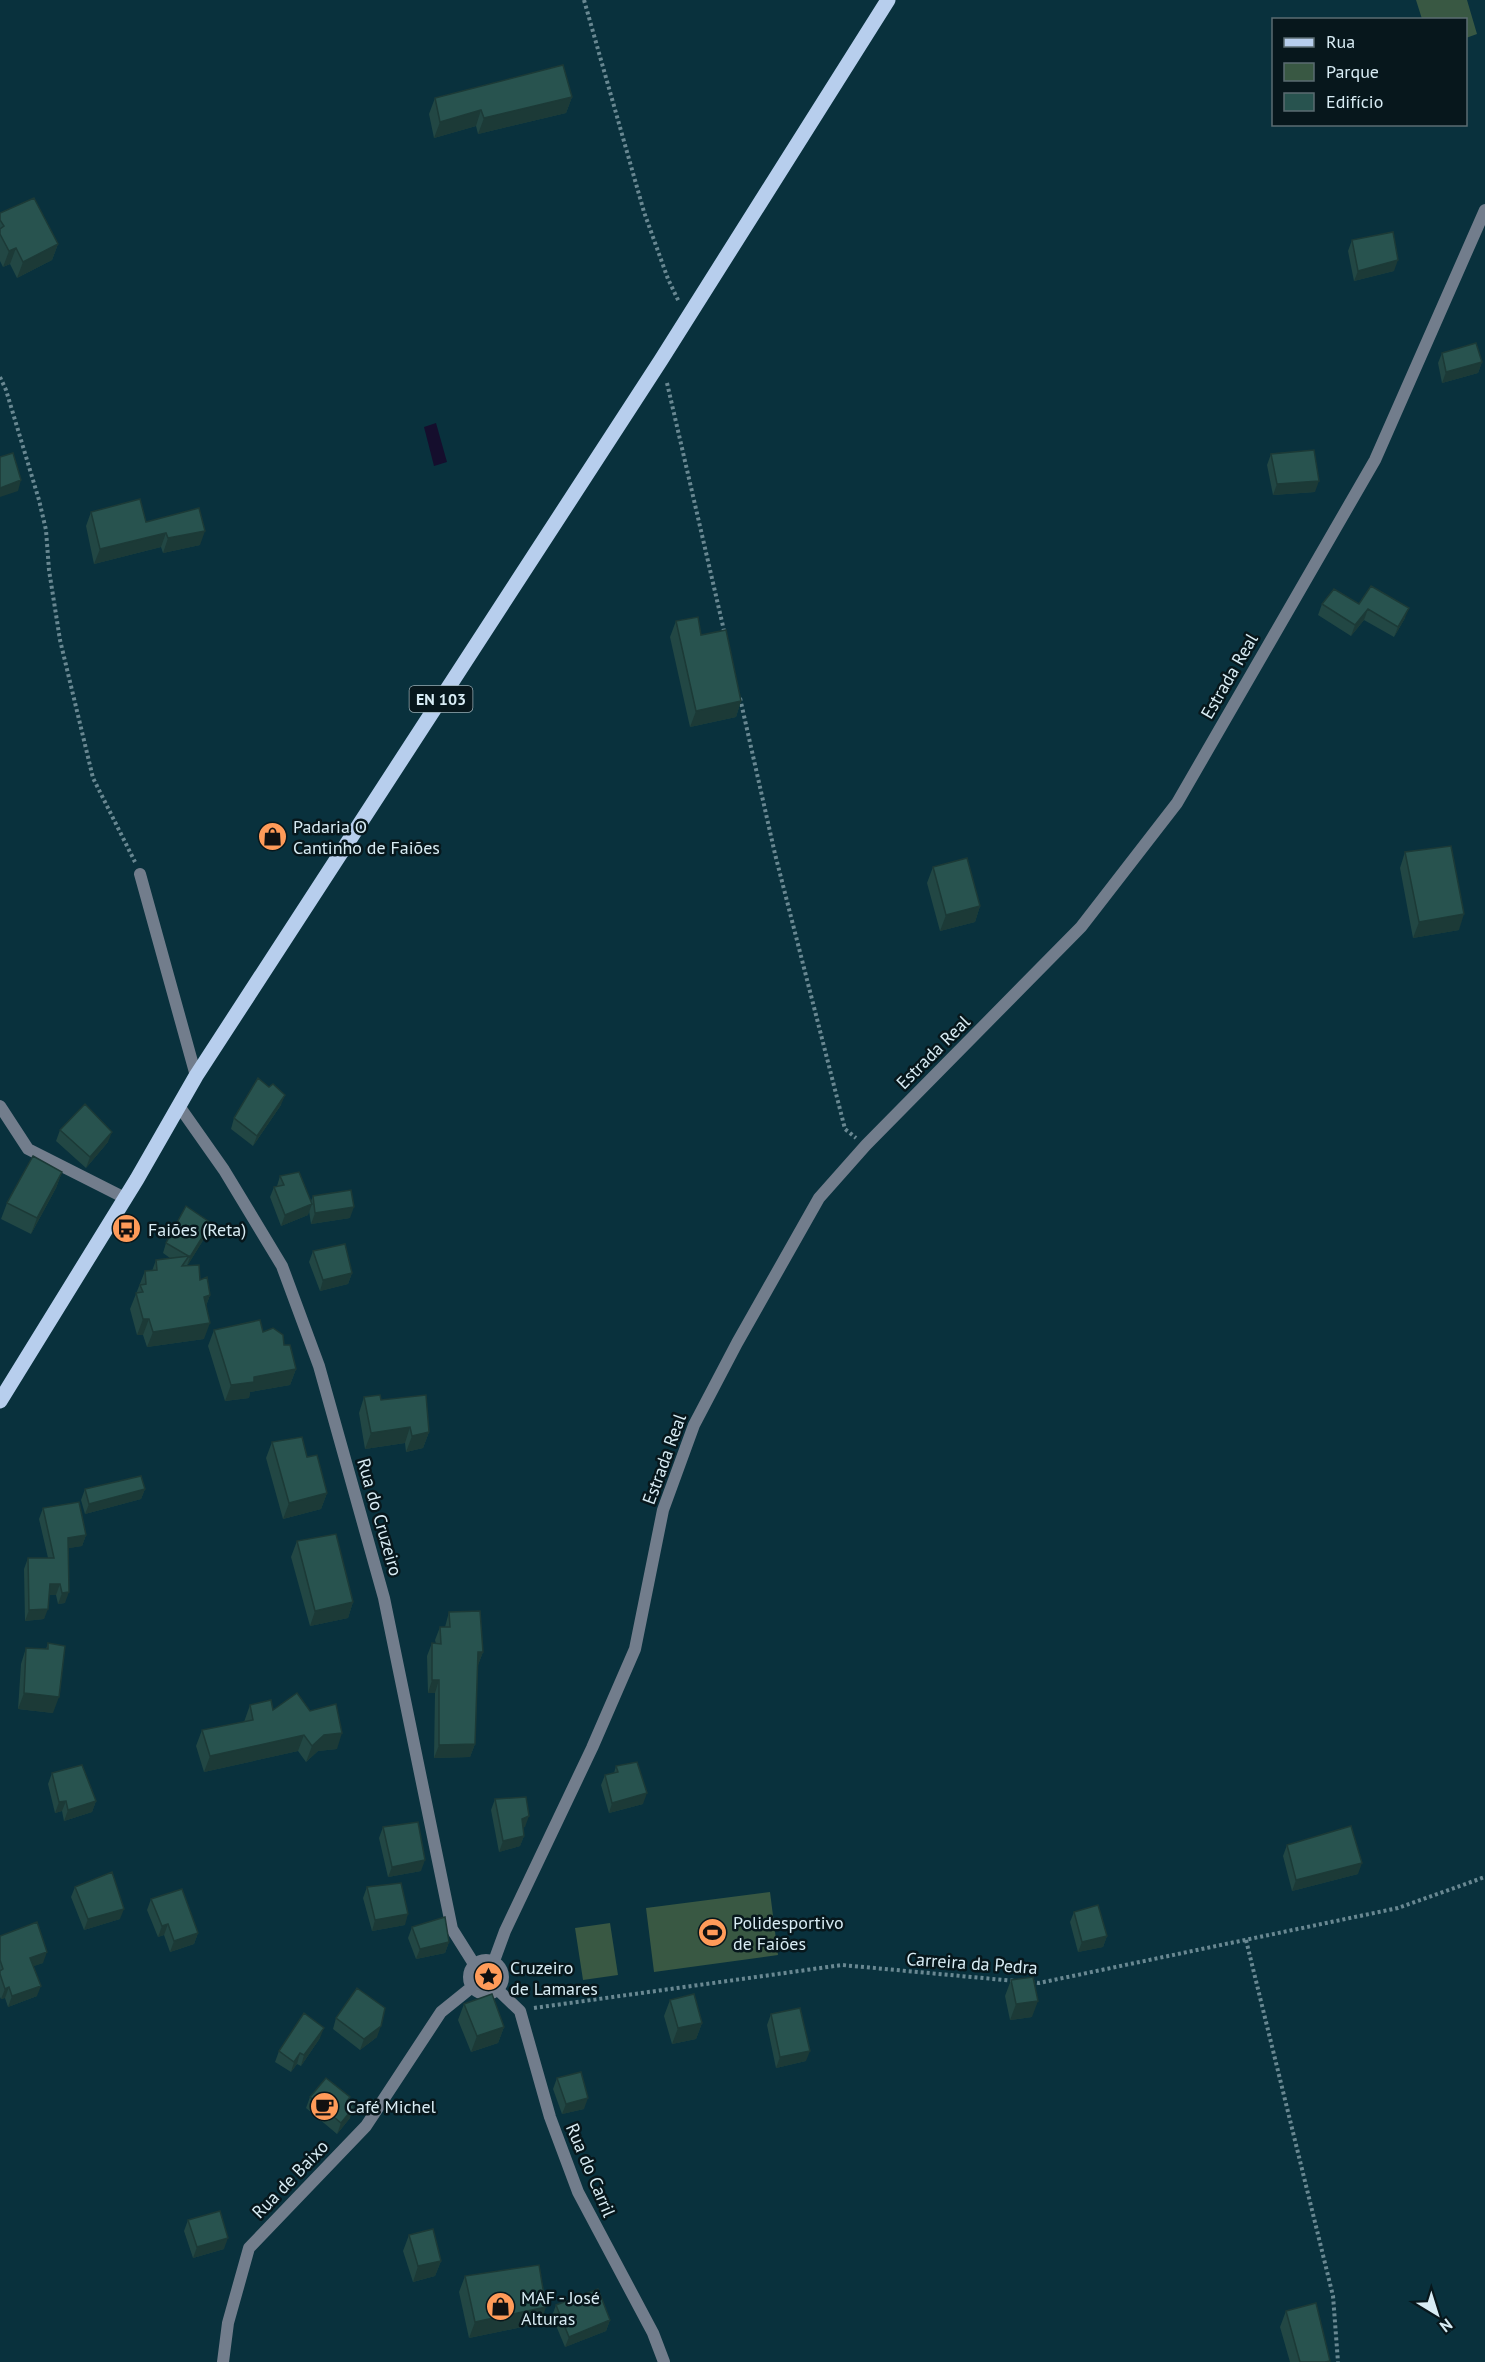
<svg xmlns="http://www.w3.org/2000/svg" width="1485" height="2362" viewBox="0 0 1485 2362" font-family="'PT Sans',sans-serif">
<rect width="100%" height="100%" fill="#09313d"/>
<path fill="#395843" d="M1416,0H1467L1477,34L1466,38V20L1422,19Z
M770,1892L778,1955L654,1972L646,1908Z
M610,1923L618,1975L583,1980L575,1928Z"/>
<path fill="#150e2d" d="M436,423L447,462L434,466L424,427Z"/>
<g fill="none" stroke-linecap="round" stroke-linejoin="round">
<path stroke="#698892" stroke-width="4" stroke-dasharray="3 3" stroke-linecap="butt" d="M584,0L644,212L668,279L679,302
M0,377L6,390L39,500L46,530L49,570L60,640L93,778L135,862
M667,383L725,635
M740,698L775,854L845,1129L856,1138
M1246,1940L1333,2296L1338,2362
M1031,1982L1039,1983L1398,1908L1485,1877
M534,2008L842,1965L1015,1981"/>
<path stroke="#727d8c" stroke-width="12" d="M140,874L196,1076
M0,1106L28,1149L125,1198
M179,1106L224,1170L282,1266L319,1366L384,1598L452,1929L474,1964
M469 1977a17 17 0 1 1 34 0a17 17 0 1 1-34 0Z
M494,1961L505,1931L592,1748L635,1649L663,1510L694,1425L737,1343L819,1198L866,1145L1081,927L1177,803L1375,460L1485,210
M498,1990L520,2011L550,2117L578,2192L653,2333L664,2362
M223,2362L228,2323L249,2248L366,2126L441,2012L472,1987"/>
<path stroke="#b7ceed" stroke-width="15" d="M0,1401L137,1179L196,1076L661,360L888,0"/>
</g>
<path fill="#224744" d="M572,97L566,113L478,134L476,126L434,138L429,114L435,98Z
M0,213L58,244L52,260L17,278L10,264L3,267L0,261Z
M1352,240L1394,271L1354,281L1348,251Z
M1442,353L1482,362L1478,373L1442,383L1438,363Z
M1271,454L1315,492L1273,495L1267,465Z
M91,512L146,522L200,545L163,553L161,547L94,564L86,526Z
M1322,604H1359L1405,618L1394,637L1364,620L1351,636L1318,615Z
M676,621L701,635L741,701L736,717L690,727L670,637Z
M1405,852L1459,930L1413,938L1400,868Z
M933,867L980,906L975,922L940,931L927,883Z
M269,1087L281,1105L253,1146L231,1129L234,1118Z
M60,1130L108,1142L86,1168L56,1141Z
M62,1172L56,1188L31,1234L1,1219L7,1203Z
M280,1176L311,1201L313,1196L350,1218L311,1224L309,1211L308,1215L281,1226L270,1197L274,1187L277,1186Z
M207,1234L187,1266L200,1280L210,1295L206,1306L204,1339L147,1347L143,1335H137L130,1309L145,1271H152L156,1260L170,1258L163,1253L166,1243Z
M313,1251L352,1273L348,1284L320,1291L309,1262Z
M214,1330L263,1332L284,1345L296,1369L290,1385L250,1392L249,1398L225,1401L208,1346Z
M364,1397L381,1400L429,1432L423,1448L406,1452L405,1443L365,1449L359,1413Z
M272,1442L307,1457L327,1493L321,1509L283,1519L266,1458Z
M85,1489H145L141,1499L85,1514L81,1500Z
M43,1508L86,1535L82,1546L68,1548L65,1603L58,1604L56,1595H49L44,1619L25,1621L24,1569L28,1558H48L39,1519Z
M297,1541L353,1602L348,1618L310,1626L291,1557Z
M449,1612L483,1652L478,1665H477L475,1744L470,1757L434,1758L435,1693H428L427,1656L432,1643L436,1644L435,1640L440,1627H445Z
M48,1643L53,1713L18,1709L21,1664L26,1648L46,1649Z
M250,1705L273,1710L337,1749L318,1751L306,1762L298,1751L204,1772L196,1746L202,1730L244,1722Z
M616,1766L643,1804L609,1813L601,1785L605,1775L614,1773Z
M52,1773L96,1801L92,1812L64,1821L62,1811L55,1813L48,1784Z
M495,1799L525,1827H523L524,1836L520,1846L499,1852L491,1810Z
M383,1827L421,1871L388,1877L379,1838Z
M1287,1845L1358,1874L1292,1891L1283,1856Z
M75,1887L120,1919L84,1930L71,1897Z
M367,1887L405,1925L372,1931L363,1898Z
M151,1899L198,1933L194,1944L170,1952L164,1935L158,1937L147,1910Z
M1074,1912L1107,1936L1103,1947L1078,1952L1070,1922Z
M412,1927L449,1942L445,1953L416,1959L408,1938Z
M0,1936L43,1963L33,1966L37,1996L8,2007L5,1998L1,1999L0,1997Z
M1011,1980L1032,2017L1010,2020L1005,1996Z
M670,2000L702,2023L696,2039L672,2044L664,2016Z
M464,2004L504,2027L498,2043L471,2052L458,2020Z
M771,2014L806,2061L776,2068L767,2025Z
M336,2018L377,2037L360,2050L333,2029Z
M320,2038L301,2066L297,2064L291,2072L275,2062L279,2051Z
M557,2078L584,2109L562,2114L553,2089Z
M310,2097H350L348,2102L350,2118L337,2134L306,2108Z
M188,2220L224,2249L193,2258L184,2231Z
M409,2235L441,2261L435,2276L413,2282L403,2251Z
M465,2276L541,2323L469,2338L459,2292Z
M556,2305L610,2320L606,2331L565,2347L552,2316Z
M1286,2311L1330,2361V2362H1290L1280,2327Z"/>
<path fill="#1c3a37" d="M572,97L566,113L478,134L484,118Z
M481,110L476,126L434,138L440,122Z
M58,244L52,260L17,278L23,262Z
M16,248L10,264L3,267L9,251Z
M1398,260L1394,271L1354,281L1358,271Z
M1482,362L1478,373L1442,383L1446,372Z
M21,480L18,491L0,497V488Z
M1319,481L1315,492L1273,495L1277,484Z
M205,531L200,545L163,553L168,538Z
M166,533L161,547L94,564L100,549Z
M1409,608L1405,618L1394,637L1398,627Z
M1368,609L1364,620L1351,636L1355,625Z
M741,701L736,717L690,727L696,711Z
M980,906L975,922L940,931L946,915Z
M1464,914L1459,930L1413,938L1419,922Z
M285,1095L281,1105L253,1146L257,1136Z
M112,1132L108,1142L86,1168L90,1157Z
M62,1172L56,1188L31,1234L37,1218Z
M312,1204L308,1215L281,1226L285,1215Z
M354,1207L350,1218L311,1224L315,1213Z
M211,1223L207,1234L186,1268L190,1257Z
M352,1273L348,1284L320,1291L323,1280Z
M210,1295L204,1311V1297Z
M143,1319H149L143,1335H137Z
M210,1323L204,1339L147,1347L153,1332Z
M296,1369L290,1385L250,1392L249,1398L225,1401L231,1385L254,1377Z
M410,1427L405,1443L365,1449L371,1433Z
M429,1432L423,1448L406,1452L412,1436Z
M145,1489L141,1499L85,1514L89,1504Z
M327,1493L321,1509L283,1519L289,1503Z
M86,1535L82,1546L64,1549L68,1538Z
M50,1584H60L56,1595H46Z
M69,1592L65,1603L58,1604L62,1593Z
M353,1602L348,1618L310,1626L315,1611Z
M48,1609L44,1619L25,1621L29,1610Z
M478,1652H483L478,1665L473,1664Z
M432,1680H439L435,1693H428Z
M24,1693L59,1697L53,1713L18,1709Z
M342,1733L337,1749L318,1751L306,1762L312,1746L324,1735Z
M304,1735L298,1751L204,1772L210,1756Z
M475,1744L470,1757L434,1758L439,1745Z
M647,1793L643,1804L609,1813L612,1803Z
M66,1801L62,1811L55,1813L59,1802Z
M96,1801L92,1812L64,1821L68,1810Z
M529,1816L525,1827L518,1829L522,1819Z
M524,1836L520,1846L499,1852L503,1841Z
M425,1860L421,1871L388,1877L392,1867Z
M1362,1863L1358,1874L1292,1891L1296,1880Z
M124,1909L120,1919L84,1930L88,1919Z
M408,1914L405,1925L372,1931L375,1920Z
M168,1924L164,1935L158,1937L162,1926Z
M198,1933L194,1944L170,1952L174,1941Z
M1107,1936L1103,1947L1078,1952L1082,1942Z
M449,1942L445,1953L416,1959L420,1949Z
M47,1952L43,1963L26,1969L30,1958Z
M41,1986L37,1996L8,2007L12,1996Z
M9,1987L5,1998L1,1999L5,1989Z
M1038,2001L1032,2017L1010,2020L1016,2004Z
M702,2023L696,2039L672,2044L678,2028Z
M381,2026L377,2037L360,2050L364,2039Z
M504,2027L498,2043L471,2052L477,2036Z
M324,2028L320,2038L301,2066L304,2055Z
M810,2051L806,2061L776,2068L780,2057Z
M300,2053L297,2064L291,2072L294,2062Z
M588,2098L584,2109L562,2114L566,2104Z
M354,2107L350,2118L337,2134L341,2123Z
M228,2238L224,2249L193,2258L197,2247Z
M441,2261L435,2276L413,2282L418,2266Z
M546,2307L541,2323L469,2338L475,2322Z
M610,2320L606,2331L565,2347L569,2337Z"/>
<path fill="#28534f" stroke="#1c3a37" stroke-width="1.5" d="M563,65L572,97L484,118L481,110L440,122L435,98Z
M34,198L58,244L23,262L16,248L9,251L0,234V229L4,226L0,220V213Z
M1393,232L1398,260L1358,271L1352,240Z
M1476,343L1482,362L1446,372L1442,353Z
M1314,450L1319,481L1277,484L1271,454Z
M13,453L21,480L0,488V457Z
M140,499L146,522L199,508L205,531L168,538L166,533L100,549L91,512Z
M1371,586L1409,608L1398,627L1368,609L1355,625L1322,604L1334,589L1359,604Z
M698,617L701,635L726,630L741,701L696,711L676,621Z
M1451,846L1464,914L1419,922L1405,852Z
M967,858L980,906L946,915L933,867Z
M258,1078L269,1087L273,1084L285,1095L257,1136L234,1118Z
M85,1104L112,1132L90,1157L60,1130Z
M33,1156L62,1172L37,1218L7,1203Z
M299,1172L312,1204L285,1215L274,1187L284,1185L280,1176Z
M351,1190L354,1207L315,1213L313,1196Z
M186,1206L211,1223L190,1257L166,1243Z
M345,1244L352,1273L323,1280L313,1251Z
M189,1256L182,1266L199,1265L200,1280L207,1277L210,1295L204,1297L210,1323L153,1332L149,1319H143L136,1293L143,1292L140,1285L146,1284L145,1271L157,1270L156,1260Z
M260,1320L263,1332L273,1328L283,1335L284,1345H290L296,1369L254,1377V1382L231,1385L214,1330Z
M380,1395L381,1400L426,1395L429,1432L412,1436L410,1427L371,1433L364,1397Z
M302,1437L307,1457L317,1455L327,1493L289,1503L272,1442Z
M141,1476L145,1489L89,1504L85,1489Z
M79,1502L86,1535L68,1538L69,1592L62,1593L60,1584H50L48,1609L29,1610L28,1558H54L43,1508Z
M336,1534L353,1602L315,1611L297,1541Z
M480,1611L483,1652H478L475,1744L439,1745V1680H432V1643L441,1644L440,1627H450L449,1612Z
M48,1643L65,1646L59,1697L24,1693L26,1648L48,1649Z
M297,1693L310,1711L336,1704L342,1733L324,1735L312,1746L304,1735L210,1756L202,1730L253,1720L250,1705L271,1700L273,1710Z
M637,1762L647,1793L612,1803L605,1775L618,1772L616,1766Z
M82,1765L96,1801L68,1810L66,1801L59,1802L52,1773Z
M526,1797L529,1816L522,1819L524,1836L503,1841L495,1799Z
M418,1822L425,1860L392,1867L383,1827Z
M1351,1826L1362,1863L1296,1880L1287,1845Z
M112,1872L124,1909L88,1919L75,1887Z
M401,1883L408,1914L375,1920L367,1887Z
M182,1889L198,1933L174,1941L168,1924L162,1926L151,1899Z
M1098,1905L1107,1936L1082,1942L1074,1912Z
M445,1917L449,1942L420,1949L412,1927Z
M37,1922L47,1952L30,1958L41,1986L12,1996L9,1987L5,1989L0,1974V1971L3,1969L0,1960V1936Z
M1033,1977L1038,2001L1016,2004L1011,1980Z
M357,1988L385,2008L381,2026L364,2039L336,2018Z
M492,1994L504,2027L477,2036L464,2004Z
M694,1994L702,2023L678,2028L670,2000Z
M800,2008L810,2051L780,2057L771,2014Z
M304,2013L324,2028L304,2055L300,2053L294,2062L279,2051Z
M581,2072L588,2098L566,2104L557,2078Z
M326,2078L350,2097L347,2101L354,2107L341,2123L310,2097Z
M220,2211L228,2238L197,2247L188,2220Z
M433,2229L441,2261L418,2266L409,2235Z
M539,2265L546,2307L475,2322L465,2276Z
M598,2289L610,2320L569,2337L556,2305Z
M1316,2303L1330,2361L1325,2362H1300L1286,2311Z"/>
<defs>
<symbol id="shop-disc" viewBox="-11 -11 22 22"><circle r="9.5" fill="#ff9b59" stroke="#07171c"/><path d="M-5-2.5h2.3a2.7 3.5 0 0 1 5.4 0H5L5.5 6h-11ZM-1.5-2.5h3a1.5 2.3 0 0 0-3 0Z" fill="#111"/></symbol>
<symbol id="bus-disc" viewBox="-11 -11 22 22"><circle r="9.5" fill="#ff9b59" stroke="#07171c"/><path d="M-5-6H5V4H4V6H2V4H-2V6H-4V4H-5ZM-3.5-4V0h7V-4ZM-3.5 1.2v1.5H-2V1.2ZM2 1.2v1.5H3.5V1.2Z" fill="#111"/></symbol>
<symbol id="stadium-disc" viewBox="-11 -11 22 22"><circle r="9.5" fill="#ff9b59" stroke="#07171c"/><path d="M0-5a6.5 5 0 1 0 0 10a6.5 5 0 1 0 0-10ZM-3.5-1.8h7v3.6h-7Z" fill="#111"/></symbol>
<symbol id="sight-disc" viewBox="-11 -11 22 22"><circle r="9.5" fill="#ff9b59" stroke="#07171c"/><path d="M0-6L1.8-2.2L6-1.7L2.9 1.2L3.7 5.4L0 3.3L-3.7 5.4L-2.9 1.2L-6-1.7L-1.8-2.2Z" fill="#111"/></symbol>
<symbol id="cafe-disc" viewBox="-11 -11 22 22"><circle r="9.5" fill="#ff9b59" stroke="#07171c"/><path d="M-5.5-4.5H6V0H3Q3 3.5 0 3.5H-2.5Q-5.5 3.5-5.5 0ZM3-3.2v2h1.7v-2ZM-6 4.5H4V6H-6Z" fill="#111"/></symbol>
</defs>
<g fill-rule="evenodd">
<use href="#shop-disc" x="256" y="820" width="33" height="33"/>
<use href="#bus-disc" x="110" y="1212" width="33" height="33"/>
<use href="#stadium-disc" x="696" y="1916" width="33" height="33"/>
<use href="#sight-disc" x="472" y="1960" width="33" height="33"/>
<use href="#cafe-disc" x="308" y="2090" width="33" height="33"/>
<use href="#shop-disc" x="484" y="2290" width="33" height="33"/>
</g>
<g text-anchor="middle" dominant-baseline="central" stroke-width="5" stroke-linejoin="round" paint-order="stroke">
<rect fill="#07171c" stroke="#99acb3" stroke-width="1.5" x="409.5" y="686" width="63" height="26" rx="4.5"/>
<g font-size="16" font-weight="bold" fill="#d8ecf4">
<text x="441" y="699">EN 103</text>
</g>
<g font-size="18" fill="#d8ecf4" stroke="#07171c">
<text transform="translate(1229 676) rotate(-60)">Estrada Real</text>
<text transform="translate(933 1052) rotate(-45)">Estrada Real</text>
<text transform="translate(664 1459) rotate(-70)">Estrada Real</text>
<text transform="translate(380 1517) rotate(74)">Rua do Cruzeiro</text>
<text transform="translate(972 1963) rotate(4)">Carreira da Pedra</text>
<text transform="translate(591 2170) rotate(67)">Rua do Carril</text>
<text transform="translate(290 2179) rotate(-46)">Rua de Baixo</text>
</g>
<g font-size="18" fill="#d8ecf4" stroke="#07171c" text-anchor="start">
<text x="293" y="826">Padaria O<tspan x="293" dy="21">Cantinho de Faiões</tspan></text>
<text x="148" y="1229">Faiões (Reta)</text>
<text x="733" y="1922">Polidesportivo<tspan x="733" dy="21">de Faiões</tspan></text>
<text x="510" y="1967">Cruzeiro<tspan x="510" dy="21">de Lamares</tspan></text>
<text x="346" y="2106">Café Michel</text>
<text x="521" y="2297">MAF - José<tspan x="521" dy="21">Alturas</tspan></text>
</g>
</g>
<rect x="1272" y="18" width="195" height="108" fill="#07171c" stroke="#5b6c72" stroke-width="1.5"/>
<rect x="1284" y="38" width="30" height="9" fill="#b7ceed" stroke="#5b6c72" stroke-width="1.5"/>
<text x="1326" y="48" font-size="18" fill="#d8ecf4">Rua</text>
<rect x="1284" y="63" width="30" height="18" fill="#395843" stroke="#5b6c72" stroke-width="1.5"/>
<text x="1326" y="78" font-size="18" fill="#d8ecf4">Parque</text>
<rect x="1284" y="93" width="30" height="18" fill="#28534f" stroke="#5b6c72" stroke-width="1.5"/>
<text x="1326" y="108" font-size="18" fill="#d8ecf4">Edifício</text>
<g transform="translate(1437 2314) rotate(142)" stroke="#07171c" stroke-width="4.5" paint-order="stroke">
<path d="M0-4.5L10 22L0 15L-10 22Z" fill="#d8ecf4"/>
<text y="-9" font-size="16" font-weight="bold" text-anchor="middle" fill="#d8ecf4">N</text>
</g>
</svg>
